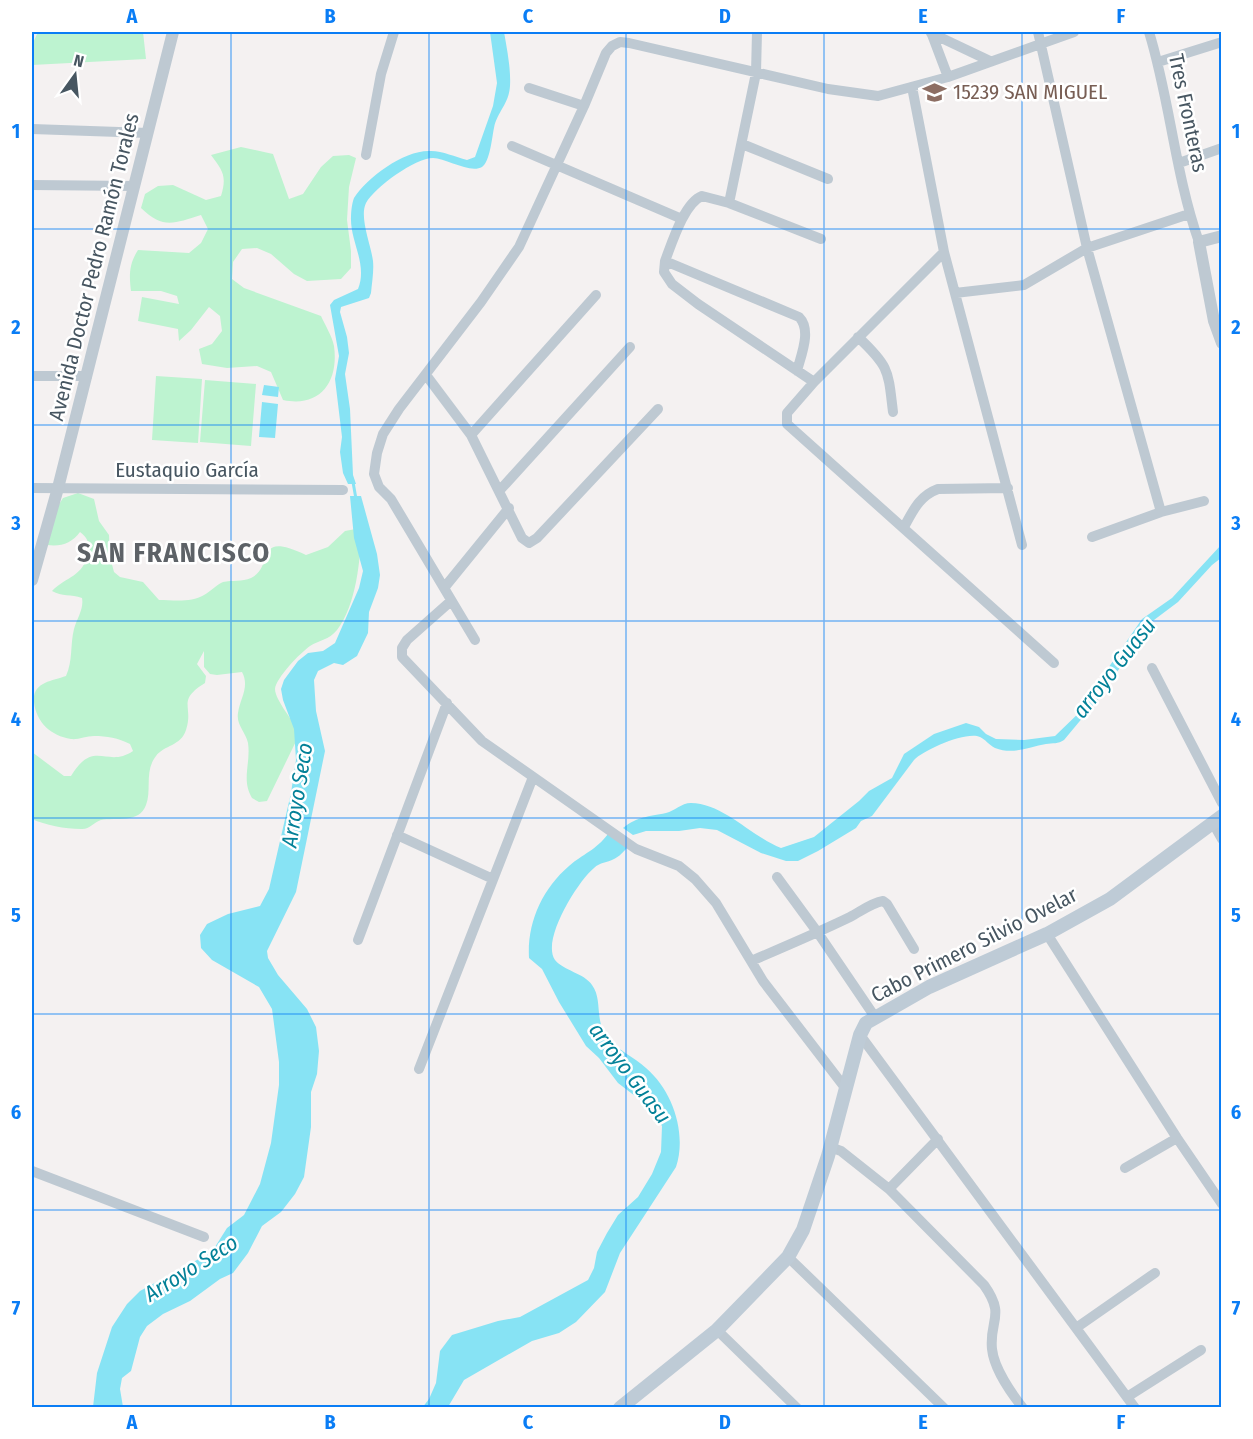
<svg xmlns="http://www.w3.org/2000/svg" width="1253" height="1439" viewBox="0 0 1253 1439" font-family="'Fira Sans Condensed',sans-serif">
<rect width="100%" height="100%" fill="#f4f1f1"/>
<path fill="#bdf3d0" d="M38,32H143L146,59L32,65V45Z
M241,147L273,154L289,199L303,194L321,167L333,156L349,155L356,158L349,187L347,220L351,251V268L341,279L307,281L294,274L271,254L257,248L242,249L233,262L232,279L244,288L321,316C325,325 332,336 334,346C339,382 320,408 283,400L271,372L257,366L227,368L202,364L199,349L212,344L222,331L220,316L209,307L191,330L179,341L178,329L138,321L142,297L179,304L177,296L161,291H131C129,275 129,264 138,250L189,253L201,243L208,229L201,215C174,223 164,230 141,208L145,194L158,186L173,185L206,200L221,196C227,176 223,171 211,155Z
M156,376L202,379L198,443L152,440Z
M205,380L256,384L251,446L200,442Z
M78,493L94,499L99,521L109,535L110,557L114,572L120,577L143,582L159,600C173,600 191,603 204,595C211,591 216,585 223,582C232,580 242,582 251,578C276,566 252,530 306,555L328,547L345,531L361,528C361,559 356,606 337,630C329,640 319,640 310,646C300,653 276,678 275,689C275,700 294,722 300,733L267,801L259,802L252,798C241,780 251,763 248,743C246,732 236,725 238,713C240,698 250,687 242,672L217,675L210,674L204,667V651L197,664L206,676L205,683C176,701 194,706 186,730C181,746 164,745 156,756C144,771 152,790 146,805C139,824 116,817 101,820C94,822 89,830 81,829C65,829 45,825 32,819V752L64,776H71C94,738 107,769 133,751L130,744C118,738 107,736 94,736C86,736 78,740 71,739C51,736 36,722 34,702C32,682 52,681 66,676C73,661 70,645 74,629C77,618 84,609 82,598C71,594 62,597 52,591C67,576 83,577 88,553C90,544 88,538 80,532C72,543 61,547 47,545L46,525L63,498Z"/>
<path fill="#87e3f4" d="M490,32H504C507,49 511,69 510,86C509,104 497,112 494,128C492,137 490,162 482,167C470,174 446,158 433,158C415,158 375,187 366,203C359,217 371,245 373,261C374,271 372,282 371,293L369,298L341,307L340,312L347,337L349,353L345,374L350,409L353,475L356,484H348L343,473L340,452L342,437L335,379L339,356L330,305L334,300L358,289C368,264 350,242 351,217C351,211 352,203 354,198C367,177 406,149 431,151C443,151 455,157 467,160L475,157L493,106L497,83Z
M264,385L279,387L278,397L262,395Z
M262,402L278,404L275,438L259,437Z
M350,496H361L377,554L380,575L378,588L369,612L368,633L357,656L343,665L334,663L318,671L314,680L316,711L325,751L296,892L267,951L268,958L278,975L307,1009L316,1027L319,1051L317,1074L311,1092V1127L304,1177L295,1194L281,1212L262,1226L248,1253L233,1273L220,1279L190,1301L163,1314L147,1326L140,1337L131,1371L122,1378L120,1389L123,1407H93L97,1373L112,1327L127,1304L140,1291L197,1260L215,1247L227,1228L244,1215L260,1184L271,1143L279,1085V1062L272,1009L259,987L212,960L201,948L200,935L207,924L228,914L260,906L269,889L291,793L296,760L294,729L283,700L281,689L284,680L298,661L308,653L323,651L335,643L359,588L363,571L354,538Z
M1221,545V558L1212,565L1178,602L1146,626L1137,643L1099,698L1064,740C1058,744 1053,743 1046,744C1029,747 1013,755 995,748C989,745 985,739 980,737C966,731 924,750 914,760L872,816L861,821L856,828L818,851L798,861H786L761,853L717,830L700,828L679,831H646L633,835L623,828C638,816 648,817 666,813C675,811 681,803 691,803C723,803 752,837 781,848L814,837L859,801L869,791L892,778L904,754L934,734L966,723L979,727L986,734L996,739L1024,740L1055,736L1085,707L1091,690L1102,677L1142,619L1172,598Z
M608,834L628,847C624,851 619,857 614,859C607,863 600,862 594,868C578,881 541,940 555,960C564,971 584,973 592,985C603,1000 594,1019 607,1037C617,1050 634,1057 646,1068C673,1091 687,1134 676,1167L620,1253L605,1292L576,1322L559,1333L532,1341L464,1380L448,1407L422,1408L429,1399L436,1383L440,1351L452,1335L498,1321L520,1317L588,1280L594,1268L597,1252L607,1233L618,1215L638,1197L652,1174L661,1152L662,1126L648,1106L618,1083L599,1058L586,1046L559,1002L542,969L529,958C527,923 542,889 569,866C584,853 595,851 608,834Z"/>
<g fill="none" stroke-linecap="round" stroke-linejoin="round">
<path stroke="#87e3f4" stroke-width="3" d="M353,482L356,499"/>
<path stroke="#bec9d2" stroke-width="10" d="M931,32L948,77
M1038,32L1087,248L1161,512
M1149,32C1170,100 1175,174 1199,242
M931,33L990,61
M1158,62L1222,42
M912,87L944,252L814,382L787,413V424L1054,663
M529,88L584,106
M32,129L148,133
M742,144L828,179
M512,146L682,219
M366,155L381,74L394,32
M1179,163L1222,148
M32,185L134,186
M729,203L756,73L757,32
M944,252L1022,545
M665,261L664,272L672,284L698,304L814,382
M955,293L1024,285L1087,248L1189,214
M858,337C890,367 888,371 893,412
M797,371C801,355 812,330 799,317L665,261C672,243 684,203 702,196L729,203L821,239
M426,375L471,435L522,538L529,543L537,538L658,409
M32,376H87
M471,435L596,295
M32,488L343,490
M500,490L630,347
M904,527C913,511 919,496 938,489L1008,488
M1092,537L1161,512L1204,501
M444,588L509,508
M451,601L407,640L402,648V657L482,741L636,849L679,866L695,879L716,903L763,981L846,1089
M475,640L391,499L379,487L374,474L377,453L383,434L399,409L481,302L519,247L584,106L606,53L612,46L620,42L629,43L828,89L878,96L948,77L1074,32
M1152,668L1222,803
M1213,823L1222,839
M397,835L493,879
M777,877L818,933L875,1017
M1047,934L1177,1138L1222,1204
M358,940L447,703
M751,961C784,947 817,933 850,917C860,912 871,903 883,901L887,904L914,949
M860,1035L1135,1408
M419,1069L533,777
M830,1147L841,1151L889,1189L984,1285C1006,1316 989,1320 992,1349C994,1368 1011,1393 1023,1408
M1125,1168L1177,1138
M32,1171L204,1237
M889,1189L938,1139
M788,1257L944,1408
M1076,1328L1155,1273
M717,1330L797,1408
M1127,1397L1201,1350"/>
<path stroke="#bec9d2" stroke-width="12" d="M1222,236L1199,242L1214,321L1222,343
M32,580L58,488L173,32"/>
<path stroke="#becbd6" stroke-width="14" d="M620,1408L717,1330L788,1257L803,1230L828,1156L860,1035L866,1023L929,987L1047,934L1110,899L1222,816"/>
</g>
<path fill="none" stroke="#0a7df5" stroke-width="1.5" stroke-opacity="0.55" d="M231,32V1408M429,32V1408M626,32V1408M824,32V1408M1022,32V1408M32,229H1222M32,425H1222M32,621H1222M32,818H1222M32,1014H1222M32,1210H1222"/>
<defs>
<symbol id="school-bare" viewBox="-9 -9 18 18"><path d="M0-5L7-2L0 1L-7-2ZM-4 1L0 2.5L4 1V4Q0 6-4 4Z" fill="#8d6e63" stroke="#fff" stroke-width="2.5" paint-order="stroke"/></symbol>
</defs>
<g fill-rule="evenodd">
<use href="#school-bare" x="918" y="76" width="33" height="33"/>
</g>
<g text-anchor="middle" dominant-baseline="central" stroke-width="5" stroke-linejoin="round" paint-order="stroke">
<g font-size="21" fill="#785e54" stroke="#fff" text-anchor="start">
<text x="953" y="92">15239 SAN MIGUEL</text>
</g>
<g font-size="21" fill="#475661" stroke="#fff">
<text transform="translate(1188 113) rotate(78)">Tres Fronteras</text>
<text transform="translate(94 267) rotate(-76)">Avenida Doctor Pedro Ramón Torales</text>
<text x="187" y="470">Eustaquio García</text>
<text transform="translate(974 945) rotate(-27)">Cabo Primero Silvio Ovelar</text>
</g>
<g font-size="22" font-style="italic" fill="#038198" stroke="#fff">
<text transform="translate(1114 668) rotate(-52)">arroyo Guasu</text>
<text transform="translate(297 795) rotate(-81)">Arroyo Seco</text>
<text transform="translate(630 1073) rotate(53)">arroyo Guasu</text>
<text transform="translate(191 1268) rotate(-32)">Arroyo Seco</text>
</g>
<g font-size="27" font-weight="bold" letter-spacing="1.5" fill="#5d6267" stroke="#fff">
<text x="174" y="553">SAN FRANCISCO</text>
</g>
</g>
<rect width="1253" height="1439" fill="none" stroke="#ffffff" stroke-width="66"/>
<g transform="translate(75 75) rotate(15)" stroke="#ffffff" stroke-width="4.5" paint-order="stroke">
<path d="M0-4.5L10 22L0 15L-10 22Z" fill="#475661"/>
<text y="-9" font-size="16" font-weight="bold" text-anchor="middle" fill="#475661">N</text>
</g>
<rect x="33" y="33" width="1187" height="1373" fill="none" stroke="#0a7df5" stroke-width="2"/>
<g font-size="20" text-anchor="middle" font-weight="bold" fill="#0a7df5">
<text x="132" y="23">A</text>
<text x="330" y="23">B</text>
<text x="528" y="23">C</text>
<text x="725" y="23">D</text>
<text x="923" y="23">E</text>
<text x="1121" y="23">F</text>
<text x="16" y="138">1</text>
<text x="1236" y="138">1</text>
<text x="16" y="334">2</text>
<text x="1236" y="334">2</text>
<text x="16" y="530">3</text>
<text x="1236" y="530">3</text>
<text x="16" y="726">4</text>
<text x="1236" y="726">4</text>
<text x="16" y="922">5</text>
<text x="1236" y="922">5</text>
<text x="16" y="1119">6</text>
<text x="1236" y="1119">6</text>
<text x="16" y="1315">7</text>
<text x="1236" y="1315">7</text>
<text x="132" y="1429">A</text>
<text x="330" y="1429">B</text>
<text x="528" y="1429">C</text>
<text x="725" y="1429">D</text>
<text x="923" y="1429">E</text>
<text x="1121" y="1429">F</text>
</g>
</svg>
